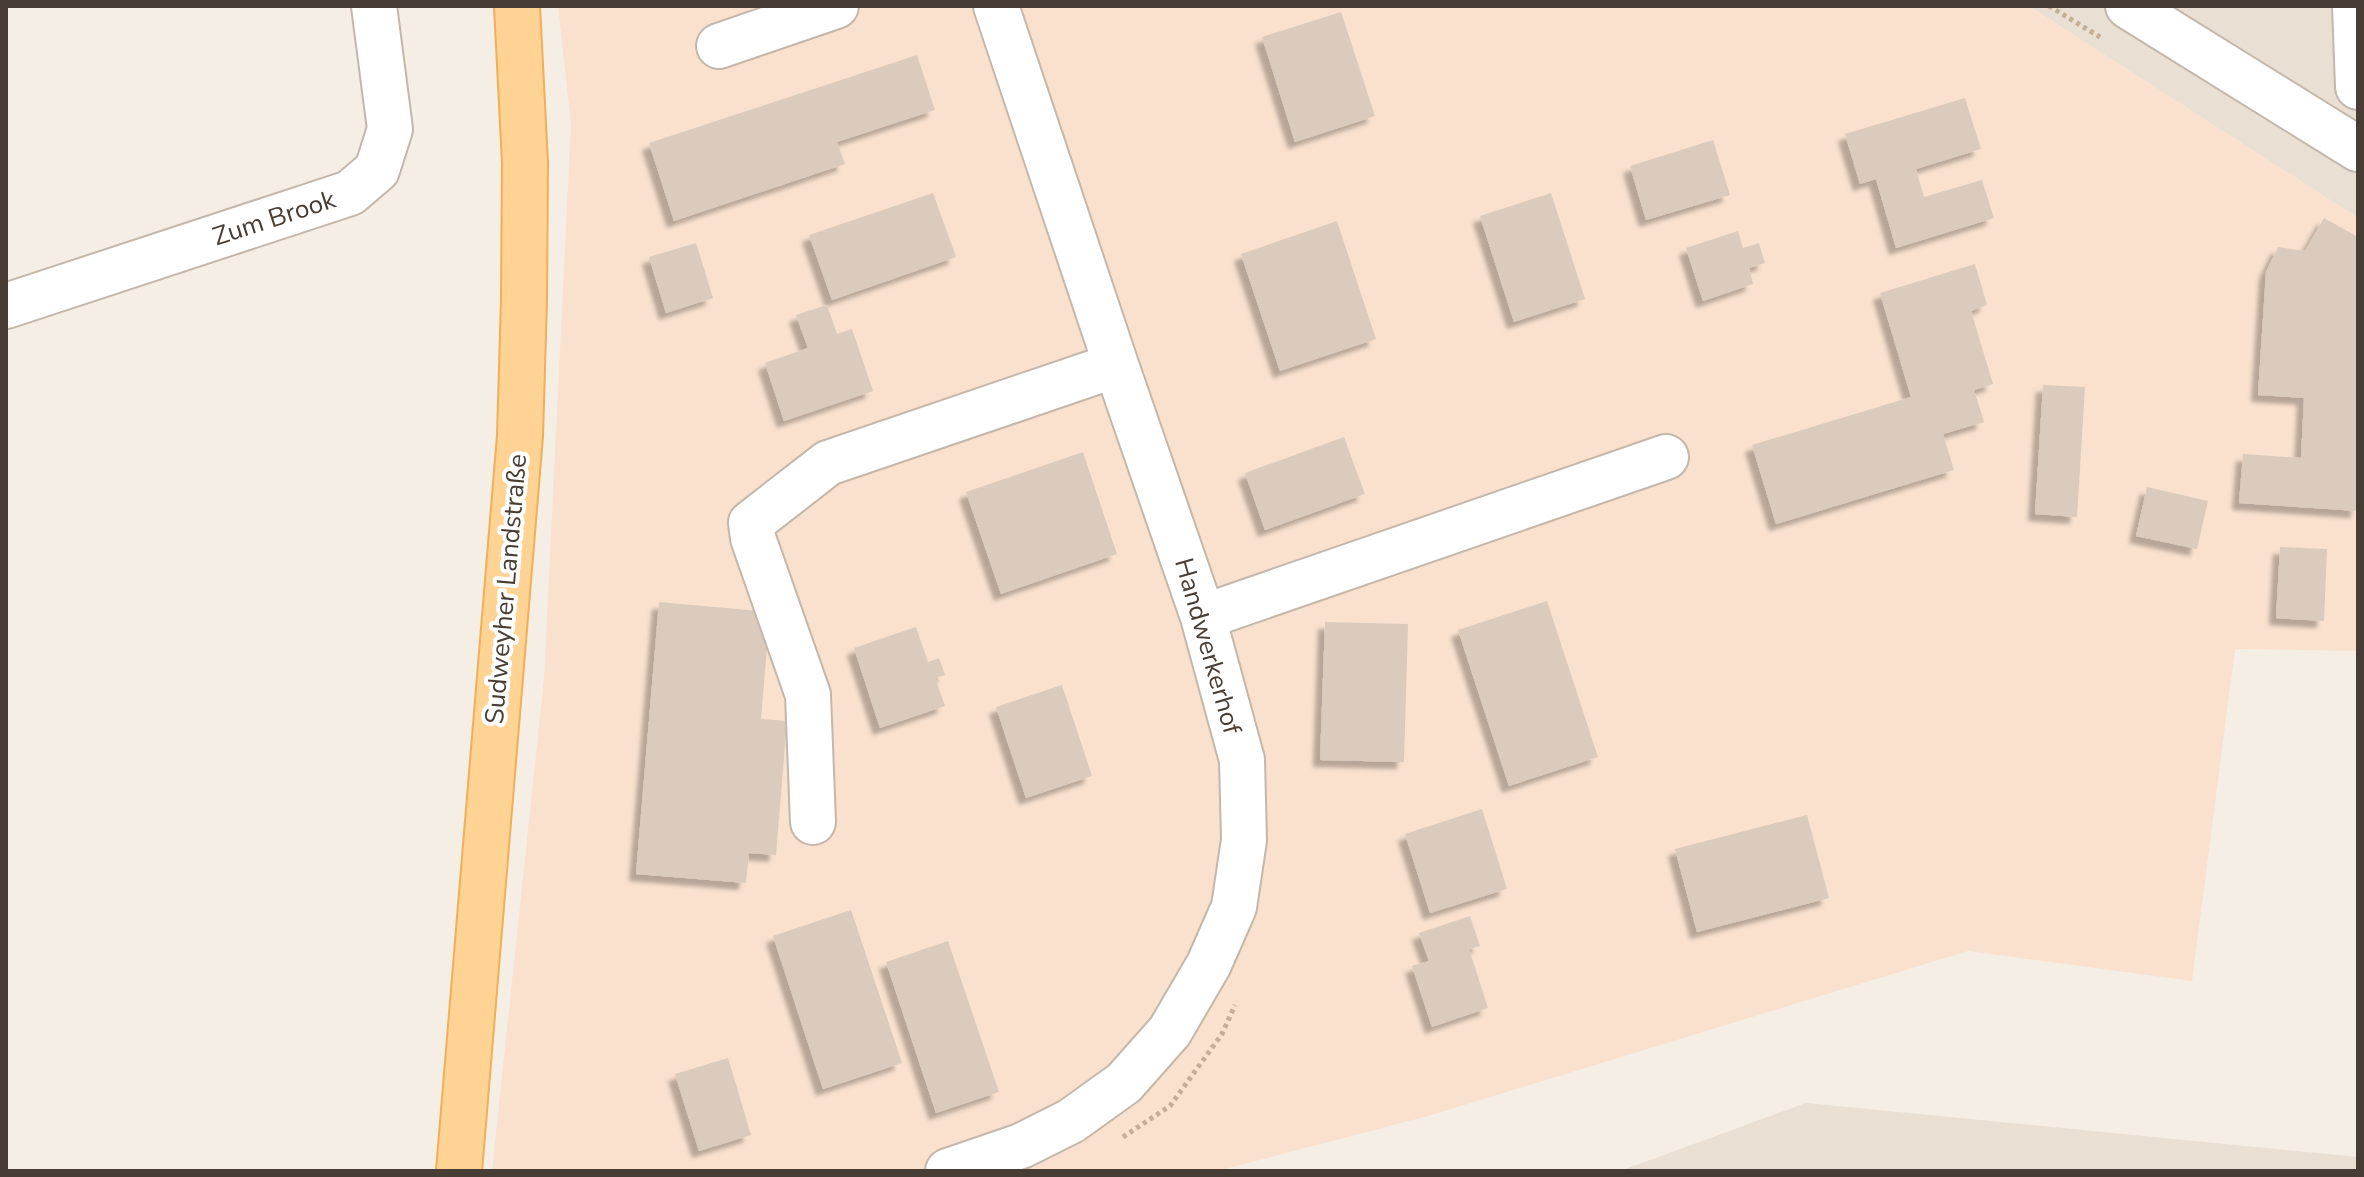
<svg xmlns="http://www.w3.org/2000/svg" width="2364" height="1177" viewBox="0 0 2364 1177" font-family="'Nunito Sans',sans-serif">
<defs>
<filter id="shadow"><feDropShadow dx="-7" dy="7" stdDeviation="2" flood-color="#0004"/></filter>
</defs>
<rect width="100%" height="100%" fill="#f4eee5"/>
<path fill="#e9dfd2" d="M2029,6H2358V218Z
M1806,1103L2358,1157V1171H1620Z"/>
<path fill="#f9e1ce" d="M558,6H2029L2358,218V651L2235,649L2192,981L1968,951L1428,1116L1217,1171H492L544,679L571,125Z"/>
<path fill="#dacbbc" filter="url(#shadow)" d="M1341,12L1375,116L1295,142L1262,37Z
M917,55L935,110L837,142L845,164L674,221L649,143Z
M1965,98L1981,149L1916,169L1924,197L1982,180L1994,218L1896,248L1876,179L1860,184L1845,134Z
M1713,140L1730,195L1646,220L1630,166Z
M933,193L956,257L832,300L809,235Z
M1551,193L1585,299L1514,322L1480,216Z
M2324,218L2358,237V511L2239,503L2243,454L2301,458L2304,398L2258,395L2266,272L2278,247L2305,251Z
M1337,221L1376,339L1280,371L1241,254Z
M1738,231L1743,248L1759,243L1765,263L1749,268L1753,284L1703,301L1686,248Z
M696,243L713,298L666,313L649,257Z
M1975,264L1987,305L1971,311L1993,384L1974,390L1984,422L1943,434L1954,470L1776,524L1752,445L1911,397L1880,293Z
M827,305L837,334L852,329L873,391L784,421L765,363L808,348L796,315Z
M2043,385L2085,387L2077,517L2035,514Z
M1344,437L1365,494L1265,530L1245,473Z
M1083,452L1117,554L1001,594L966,492Z
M2147,487L2208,501L2197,549L2136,536Z
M2280,547L2327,549L2324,621L2276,618Z
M1547,601L1598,757L1509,786L1458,630Z
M659,602L770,612L761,719L787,721L776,855L749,853L746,883L636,874Z
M1325,622L1408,624L1404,762L1320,760Z
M916,627L928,662L939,658L945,675L935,678L945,706L880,728L854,648Z
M1062,685L1092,776L1026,798L996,707Z
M1482,809L1507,889L1430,913L1405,834Z
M1807,815L1829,898L1697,932L1675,849Z
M851,910L902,1063L823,1089L773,936Z
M1470,916L1480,946L1469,949L1488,1008L1432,1027L1412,966L1429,961L1419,933Z
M948,941L999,1092L936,1113L886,962Z
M728,1058L751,1135L699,1151L675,1074Z"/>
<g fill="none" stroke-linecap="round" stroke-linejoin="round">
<defs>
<path id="minor" d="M2128,6L2358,149
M2355,6L2358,87
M719,46L836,6
M6,306L350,193L377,170L390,129L374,6
M1203,617L1666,457
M813,822L808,695L753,538L751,523L828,463L1116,365
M948,1171L1021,1146L1071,1121L1124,1083L1170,1031L1209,964L1234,907L1244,840L1242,760L1203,617L1116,365L996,6"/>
<path id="major" d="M459,1171L520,436L524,300L525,163L517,6"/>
</defs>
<use href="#minor" stroke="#c4b7aa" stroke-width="48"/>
<use href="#major" stroke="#f0af58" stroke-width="48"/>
<path stroke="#c4ae96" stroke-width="5" stroke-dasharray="4 4" stroke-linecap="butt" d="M2049,6L2100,37
M1123,1137L1170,1106L1222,1034L1235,1005"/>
<use href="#minor" stroke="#fff" stroke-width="44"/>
<use href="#major" stroke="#ffd393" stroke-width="44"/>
</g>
<g text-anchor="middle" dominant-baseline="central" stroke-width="8" stroke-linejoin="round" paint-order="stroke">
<g font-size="26" fill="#473d34" stroke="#fff">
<text transform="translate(274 218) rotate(-18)">Zum Brook</text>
<text transform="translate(506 589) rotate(-85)">Sudweyher Landstraße</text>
<text transform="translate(1208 646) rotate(74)">Handwerkerhof</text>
</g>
</g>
<rect width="2364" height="1177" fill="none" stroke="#473d34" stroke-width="16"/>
</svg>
